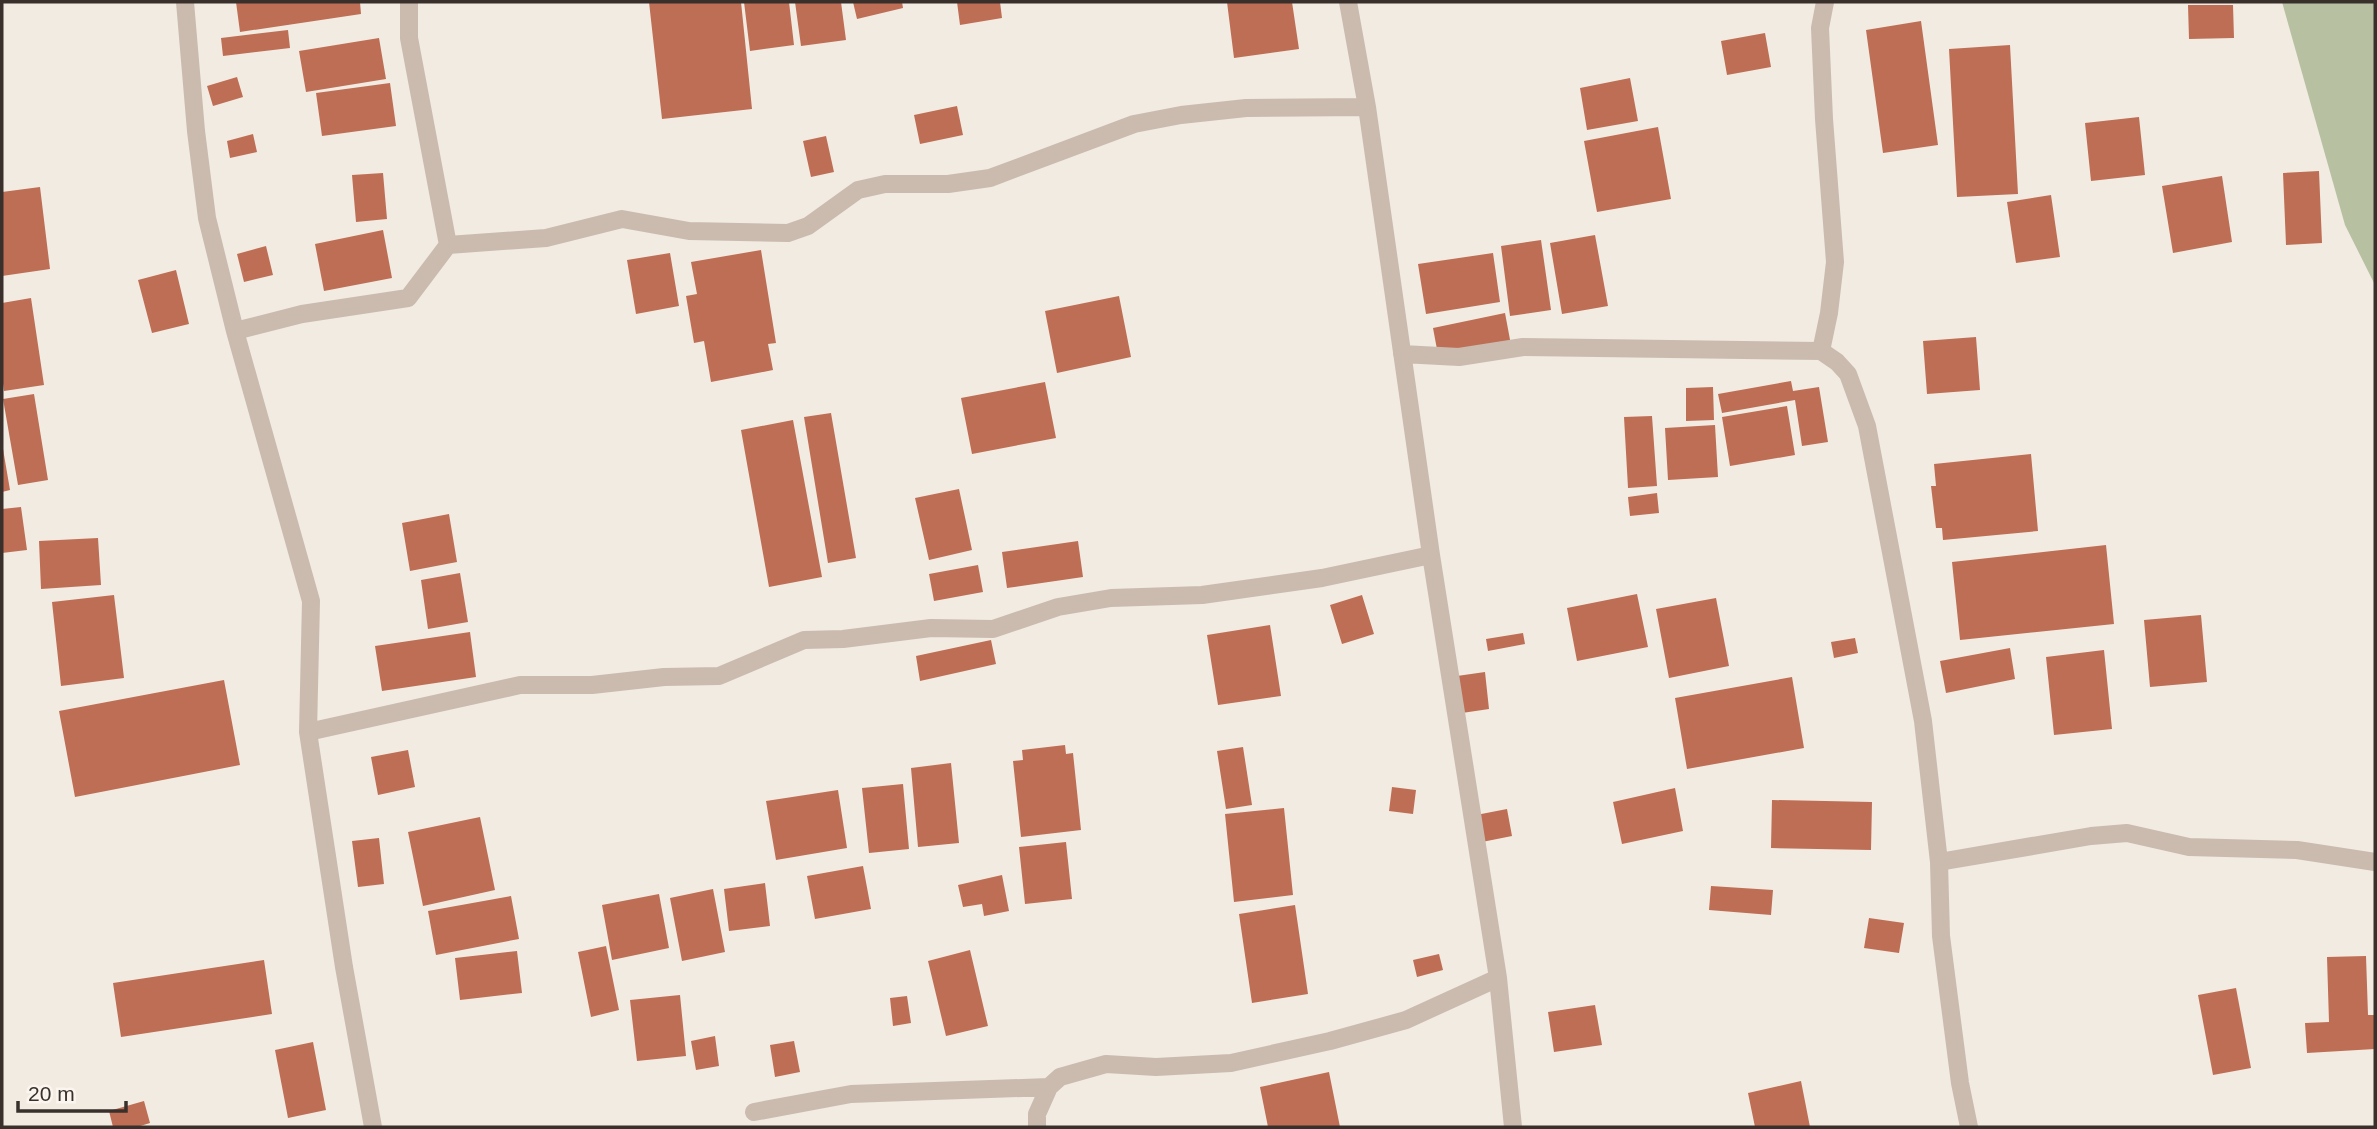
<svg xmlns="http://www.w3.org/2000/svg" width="2377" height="1129" viewBox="0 0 2377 1129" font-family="Helvetica,sans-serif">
<rect width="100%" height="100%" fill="#f2ebe2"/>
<path fill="#b7c1a2" d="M2282,2H2375V285L2345,225Z"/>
<path fill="#be6e54" d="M236,2H360L361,14L240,32Z
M649,2H741L752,109L662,119Z
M744,2H789L794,45L750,51Z
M795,2H841L846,40L801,46Z
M853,2H902L903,8L857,19Z
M957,2H1000L1002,18L960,25Z
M1227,2H1292L1299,49L1234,58Z
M2188,5H2233L2234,38L2189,39Z
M1921,21L1938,145L1883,153L1866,30Z
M288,30L290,48L223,56L221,38Z
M1765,33L1771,67L1727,75L1721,41Z
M379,38L386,79L306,92L299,51Z
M2010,45L2018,194L1957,197L1949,49Z
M237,77L243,97L213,106L207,86Z
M1630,78L1638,121L1587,130L1580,88Z
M390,83L396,126L322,136L316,93Z
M957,106L963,135L920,144L914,115Z
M2139,117L2145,175L2091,181L2085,123Z
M1658,127L1671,199L1597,212L1584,141Z
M253,134L257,152L230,158L227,141Z
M826,136L834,172L811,177L803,141Z
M2319,171L2322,243L2286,245L2283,173Z
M383,173L387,219L356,222L352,175Z
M2222,176L2232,242L2173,253L2162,186Z
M40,187L50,269L2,276V192Z
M2051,195L2060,257L2016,263L2007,202Z
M383,230L392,278L324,291L315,244Z
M1595,235L1608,306L1562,314L1550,243Z
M1541,240L1551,310L1510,316L1501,246Z
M266,246L273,275L244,282L237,254Z
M761,250L776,343L768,344L773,370L711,382L704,341L694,343L686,296L697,294L691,262Z
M670,253L679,306L636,314L627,260Z
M1493,253L1500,302L1426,314L1418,264Z
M176,270L189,324L152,333L138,280Z
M1119,296L1131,357L1057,373L1045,311Z
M31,298L44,385L4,391L2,376V303Z
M1505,313L1511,345L1439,360L1433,328Z
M1976,337L1980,390L1927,394L1923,341Z
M1791,381L1793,391L1819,387L1828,442L1802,446L1795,400L1722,413L1718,394Z
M1045,382L1056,438L972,454L961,398Z
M1713,387L1714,420L1686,421V388Z
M34,394L48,480L18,485L3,399Z
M1787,406L1795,455L1730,466L1722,417Z
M831,413L856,558L828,563L804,417Z
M1652,416L1657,486L1628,488L1624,417Z
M793,420L822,577L769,587L741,430Z
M1715,425L1718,477L1668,480L1665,428Z
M3,449L10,490L2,492V450Z
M2031,454L2038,531L1943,540L1942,528H1936L1931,486H1936L1934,464Z
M959,489L972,550L929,560L915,498Z
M1657,493L1659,513L1630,516L1628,497Z
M21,507L27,550L2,553V509Z
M449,514L457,562L410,571L402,523Z
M98,538L101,585L41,589L39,541Z
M1078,541L1083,577L1007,588L1002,552Z
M2106,545L2114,624L1960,640L1952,562Z
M978,565L983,592L934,601L929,574Z
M460,573L468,622L428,629L421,580Z
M1637,594L1648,647L1577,661L1567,608Z
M114,595L124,678L61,686L52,602Z
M1362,595L1374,634L1342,644L1330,605Z
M1716,598L1729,666L1669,678L1656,609Z
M2201,615L2207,682L2150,687L2144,620Z
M1270,625L1281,696L1218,705L1207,635Z
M470,632L476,677L382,691L375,646Z
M1523,633L1525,644L1488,651L1486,639Z
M1855,638L1858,653L1834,658L1831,642Z
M991,640L996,664L920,681L916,656Z
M2010,648L2015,679L1946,693L1940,661Z
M2104,650L2112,729L2054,735L2046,657Z
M1485,672L1489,709L1462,713L1457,676Z
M1792,677L1804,748L1687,769L1675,698Z
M224,680L240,765L75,797L59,711Z
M1065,745L1066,754L1073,753L1081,830L1021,837L1013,761L1023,760L1022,750Z
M1243,747L1252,805L1226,809L1217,751Z
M408,750L415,787L378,795L371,757Z
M951,763L959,843L918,847L911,768Z
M903,784L909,849L869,853L862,788Z
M1392,787L1416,790L1413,814L1389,811Z
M1675,788L1683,831L1622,844L1613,802Z
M838,790L847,848L776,860L766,801Z
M1772,800L1872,802L1871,850L1771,848Z
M1284,808L1293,895L1234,902L1225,814Z
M1507,809L1512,836L1477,843L1471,816Z
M480,817L495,890L423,906L408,832Z
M379,838L384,884L358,887L352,841Z
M1066,842L1072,899L1025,904L1019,847Z
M863,866L871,909L815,919L807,876Z
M1002,875L1009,911L984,916L982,904L963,907L958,885Z
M765,883L770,926L729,931L724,889Z
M1711,886L1773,890L1771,915L1709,910Z
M713,889L725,952L682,961L670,898Z
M659,894L669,948L612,960L602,905Z
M511,896L519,939L436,955L428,911Z
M1295,905L1308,994L1252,1003L1239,914Z
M1869,918L1904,923L1899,953L1864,948Z
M606,946L619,1010L591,1017L578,952Z
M970,950L988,1026L946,1036L928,961Z
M517,951L522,993L460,1000L455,958Z
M1439,954L1443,970L1417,977L1413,960Z
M2366,956L2368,1015H2375V1049L2307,1053L2305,1023L2329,1022L2327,957Z
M264,960L272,1014L121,1037L113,983Z
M2236,988L2251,1068L2213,1075L2198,995Z
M680,995L686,1056L637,1061L630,1000Z
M907,996L911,1023L893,1026L890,998Z
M1595,1005L1602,1045L1554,1052L1548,1012Z
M715,1036L719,1066L696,1070L691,1041Z
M794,1041L800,1072L775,1077L770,1045Z
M313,1042L326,1110L288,1118L275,1050Z
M1329,1072L1340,1127H1268L1260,1087Z
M1801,1081L1810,1127H1755L1748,1093Z
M144,1101L150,1123L137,1127H113L109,1111Z"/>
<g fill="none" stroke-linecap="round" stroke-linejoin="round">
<path stroke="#cabbae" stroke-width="18" d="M185,2L196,131L207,218L235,331L311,601L308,732L344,967L373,1127
M409,2V38L448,245
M1348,2L1367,107L1431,555L1498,978L1513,1127
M235,331L302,314L408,298L448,245L546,238L622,219L689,231L788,233L808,226L858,190L885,184H948L990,178L1134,124L1181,115L1246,108L1367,107
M1821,351L1829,313L1835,262L1824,119L1820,28L1825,2
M1402,354L1459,357L1523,347L1821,351L1837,362L1848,374L1867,426L1923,721L1939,862L1941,936L1960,1083L1969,1127
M308,732L520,685H592L664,677L719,676L804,640L843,639L931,628L993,629L1058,607L1111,598L1202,595L1322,578L1431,555
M1939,862L2091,836L2127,833L2189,847L2297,850L2375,862
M754,1112L851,1094L1049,1087
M1037,1127V1114L1049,1087L1060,1077L1106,1064L1156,1067L1231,1063L1330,1041L1406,1020L1498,978"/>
</g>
<rect width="2377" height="1129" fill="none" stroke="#39302c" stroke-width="7"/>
<path d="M18 1101v10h108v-10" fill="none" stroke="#39302c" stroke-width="3.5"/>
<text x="28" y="1101" font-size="21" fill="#39302c" stroke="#faf5ee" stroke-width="5" paint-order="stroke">20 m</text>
</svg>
